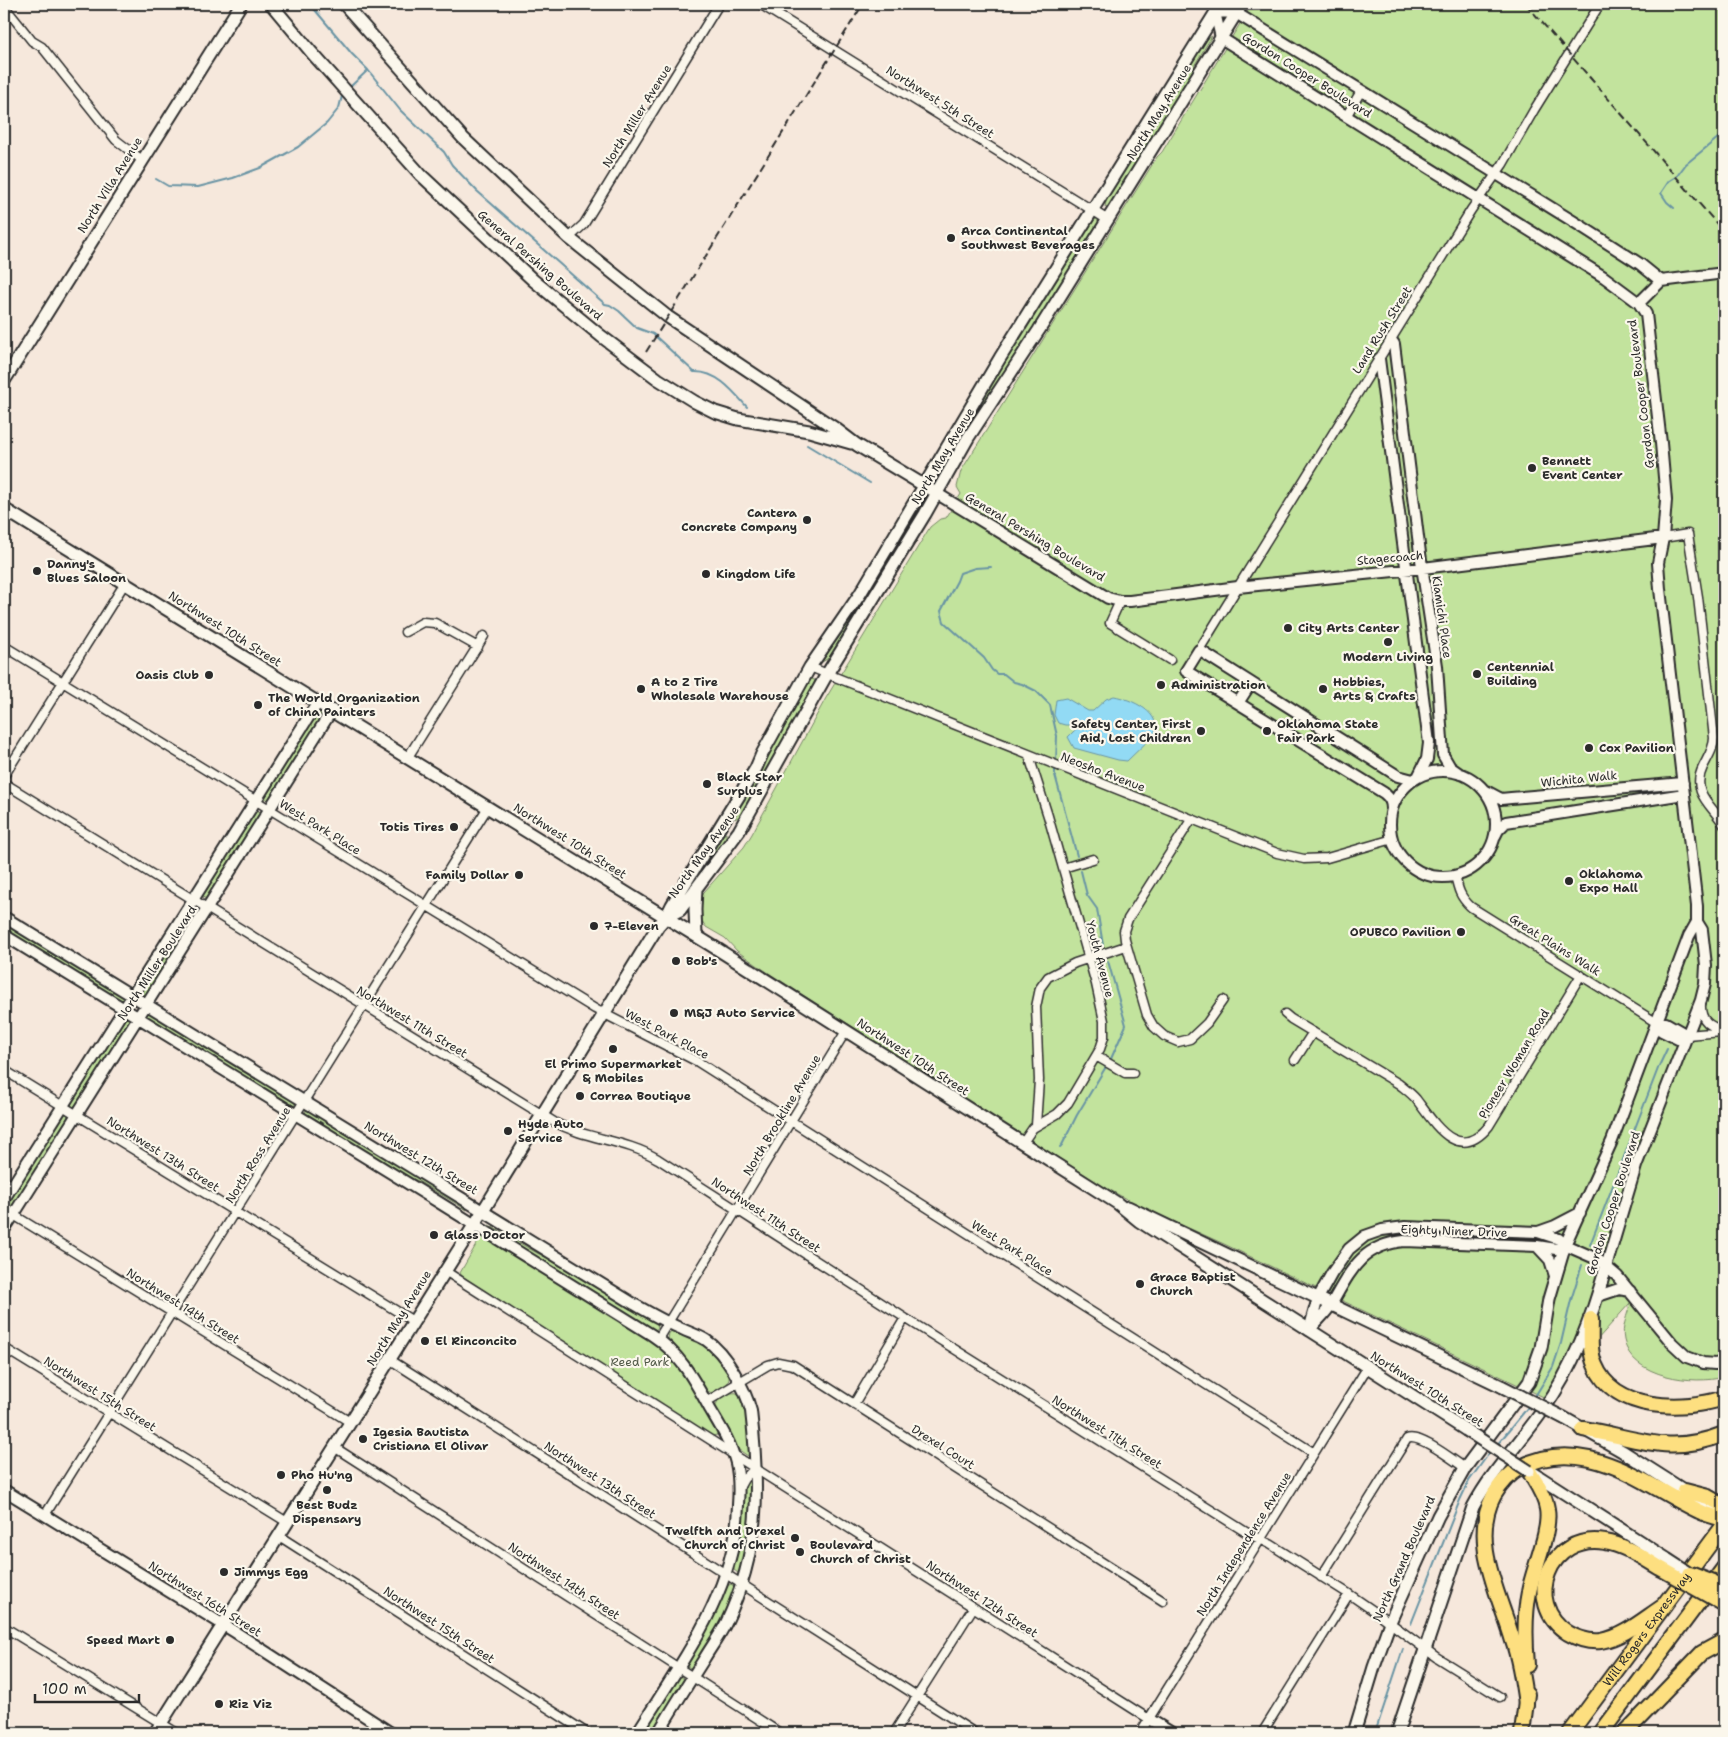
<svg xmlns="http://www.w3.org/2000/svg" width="1728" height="1737" viewBox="0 0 1728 1737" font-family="'Shantell Sans',sans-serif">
<rect width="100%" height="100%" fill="#f6e8dc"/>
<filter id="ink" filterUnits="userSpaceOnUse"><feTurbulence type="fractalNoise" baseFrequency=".02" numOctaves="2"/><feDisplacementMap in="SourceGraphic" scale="10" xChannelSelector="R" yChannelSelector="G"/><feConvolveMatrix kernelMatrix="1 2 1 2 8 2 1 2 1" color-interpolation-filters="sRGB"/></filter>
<g filter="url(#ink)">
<path fill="#c2e39d" stroke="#768764" d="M1252,4H1724V1377C1695,1385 1631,1378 1624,1340C1621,1327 1628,1315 1630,1303L1579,1360L1556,1403L1224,1244L1135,1204L1103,1186L1011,1128L767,972L737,951L725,938L706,927L700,918V898L704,892L744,847L752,834L826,698L913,555L930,527L940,519L946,518L961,494L957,487L961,471L1157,157L1162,152Z
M1212,36L1194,66L1184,93L1113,205L1105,207L1107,196L1204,41Z
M1096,219H1098V226L941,473L963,434L977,405L1092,221Z
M894,546L877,582L832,656L822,662L821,658Z
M810,679L815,680L813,688L744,813L735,819L736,811Z
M317,713L321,714L322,719L270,800L266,799L264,796Z
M254,810L259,811L261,814L208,899L204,898L202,895Z
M726,833V841L687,894L684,893L720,837Z
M190,913H194L196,917L146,996H142L139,993Z
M4,922L122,995L124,999L119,1001L4,930Z
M147,1012H150L295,1101V1106L292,1107L145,1016Z
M124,1017L129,1018L130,1022L77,1106L73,1107L70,1102Z
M306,1110H309L465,1206L467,1210L418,1181L391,1168L305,1115Z
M62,1113L67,1114L69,1119L14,1206L9,1207L6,1202Z
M489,1225L537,1253L567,1267L657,1323L658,1328L653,1331L493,1230Z
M484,1237L661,1346L683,1371L718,1432L717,1435L712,1436L688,1421L462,1276L460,1273L480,1238Z
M672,1331C688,1331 738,1364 728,1382C726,1387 717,1390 712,1393L703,1389L691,1367L668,1339L669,1333Z
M731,1393C734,1393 736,1392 739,1394C748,1400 749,1442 750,1454L748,1456L736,1448L715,1408L718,1400Z
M750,1476L751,1477V1525L740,1573H738L734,1570V1566L741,1528L743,1485Z
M731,1584L735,1587L736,1591L716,1632L695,1667L690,1668L686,1665V1661L706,1631L727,1586Z
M678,1677H682L685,1681L654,1733H642Z"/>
<path fill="#92daf4" stroke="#6994a4" d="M1114,696C1131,699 1164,713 1154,735L1127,761L1118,760L1074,748L1068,737L1077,728L1076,725H1065L1058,723L1054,715L1056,700L1066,698L1088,711H1093L1106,699Z"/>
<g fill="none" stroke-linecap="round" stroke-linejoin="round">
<path stroke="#6994a4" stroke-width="2" d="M310,4L352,54L368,70L400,110L444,152L452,165L477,191L605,304L610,305L619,311L637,328L653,334L694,372C717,371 733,391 747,407
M350,87L368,70
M156,179L168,186L198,187L233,178L260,168L298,147L327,123L339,108L342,96
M1674,208L1667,202L1661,193L1669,181L1677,176L1686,164L1724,133
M807,445L870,483
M991,567L975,568L960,573L957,581L941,611L944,622L984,658L992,670L997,674H1004L1014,682L1022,684L1036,691L1050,705L1057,736L1056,762
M1055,766V775L1077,856
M1081,871L1087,895L1097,909L1103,945
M1108,961L1126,1025L1110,1061
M1060,1147L1062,1145L1077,1115L1107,1065
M1590,1245L1659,1066L1667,1049
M1534,1398L1553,1367L1561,1343L1571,1300L1582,1265
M1497,1445L1529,1406
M1411,1624L1460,1500L1469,1481L1490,1452
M1375,1733L1403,1649"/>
<defs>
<path id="minor" d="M760,4L1108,220
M4,6L32,41L42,47L116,140L142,160
M1347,115L1361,91
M569,238L584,224L719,4
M1663,538L1688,534L1698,597L1714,738C1714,748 1708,757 1703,767C1690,793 1713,806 1724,825
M1120,601L1110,623L1170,660
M405,632L423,622L435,623L478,647
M4,646L595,1009L698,1062L1314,1453
M1199,650L1471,210L1503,164L1534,110L1600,4
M810,667L1277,853L1304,859L1327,858L1393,839
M408,757L484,636
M4,776L125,583
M4,783L554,1122C588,1140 624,1139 658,1159L905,1318L1249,1534L1270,1544L1349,1594L1381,1616L1436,1657L1500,1697
M1191,820L1128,919L1124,931L1125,940L1147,1015L1154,1027L1164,1036L1178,1042L1190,1039L1207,1023L1223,1000
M1063,868L1093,859
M1455,875C1458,889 1460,897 1471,907L1657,1023
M1701,1004C1700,1020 1709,1027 1724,1030
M1285,1014L1291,1019L1399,1084C1405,1089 1411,1093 1416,1099C1435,1124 1458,1164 1489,1126L1581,975
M1687,1035L1722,1032
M1096,1056L1125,1073H1133
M1295,1060L1313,1032
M4,1070L413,1321
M1036,1125L1039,1080L1036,1007L1040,988L1048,977L1075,963L1126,946
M1022,1144L1033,1128L1057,1114L1068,1103L1100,1049L1104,1037V1021L1096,984L1048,816L1029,756
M4,1209L350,1422
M445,1271L1149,1719
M658,1339L846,1031
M4,1348L287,1522
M389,1359L975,1733
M706,1402L768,1365L778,1362L793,1365L1163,1601
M854,1404L905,1318
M334,1447L780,1733
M739,1488L744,1479L755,1468
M45,1515L488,807
M279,1536L587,1733
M1321,1577L1407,1439C1419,1433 1453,1460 1465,1468
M4,1627L177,1733
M894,1733L973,1608
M1140,1733L1367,1368
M1262,1733L1349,1594"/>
<path id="tertiary" d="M1639,303L1661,281L1724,273
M1391,340L1394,344L1420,553L1437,666L1443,755L1450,767L1460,774
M1379,359L1429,743L1427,759L1418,777
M936,493L1108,598L1120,601H1130L1238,587L1423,568L1663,538
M1238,703L1251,683
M1390 824a53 53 0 1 1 106 0a53 53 0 1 1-106 0Z
M1486,791L1501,799L1511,798L1683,783
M1392,809C1392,802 1390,798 1384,793L1186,671L1199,650L1398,776L1413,780
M1495,836L1498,830L1506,822L1684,794
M4,917L634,1304C650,1313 665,1322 682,1329C690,1333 698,1335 706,1340C726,1353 745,1388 751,1411C760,1488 760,1552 726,1623C720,1635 711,1647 704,1659C688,1684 673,1708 658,1733
M4,935L435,1200L652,1335C680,1353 694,1380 710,1409C720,1426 731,1443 736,1463C739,1476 739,1491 738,1505C736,1592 681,1662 637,1733
M1657,1023L1662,1031L1678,1039L1687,1035
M1657,1023H1666L1687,1035
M4,1199L318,702
M4,1230L332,710
M1538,1232L1555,1226L1580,1213
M1565,1245L1612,1141L1689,936L1697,922
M1537,1246L1550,1260L1555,1276
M1606,1267L1636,1166L1701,1000L1705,984L1706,965L1702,930L1697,922V906L1660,589L1658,563L1663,538L1666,500L1661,443L1646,314L1639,303L1604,277L1221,38L1215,12L1236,13L1584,228L1640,264L1661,281
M1598,1296L1619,1289L1630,1291
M1312,1327C1319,1319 1327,1312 1332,1303C1351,1270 1362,1245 1404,1241L1537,1246L1556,1249L1565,1245
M1309,1330L1318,1298L1332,1273L1349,1249L1365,1236L1382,1230L1405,1227L1538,1232L1559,1239L1565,1245L1597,1259L1617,1276L1672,1343L1687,1357L1703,1363L1715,1364L1724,1362
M4,1490L235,1632L391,1733
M1149,1719L1172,1733"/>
<path id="secondary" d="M271,4L312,53L421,175L533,280L601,336L658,379L695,402L715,412L738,419L809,431L851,443
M344,4L463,138L569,238L668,317L836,429L857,445L930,489
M4,381L241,4
M4,509L714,947L1117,1203L1139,1221L1466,1430
M666,917L680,910L739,831L827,674L925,514L968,438L1039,330L1242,4
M696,936L695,910L696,888
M1128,1207L1503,1387
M1564,1418L1622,1451L1724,1516
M1530,1471L1667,1559
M155,1733L483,1211L658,926L666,917L672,905L756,768L762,754L810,667L860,594L1000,358L1221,4
M1354,1733L1374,1667L1390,1622L1438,1516L1465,1468L1529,1382L1541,1348L1549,1299L1565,1245
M1397,1733L1473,1507C1492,1471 1520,1443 1543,1410C1574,1367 1592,1317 1606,1267"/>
<g id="motorway">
<path d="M1591,1319C1591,1334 1589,1351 1595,1365C1614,1412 1684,1411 1724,1398"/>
<path d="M1583,1429C1638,1438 1668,1456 1724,1434"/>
<path d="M1685,1491L1708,1497L1724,1506"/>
<path d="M1660,1568C1643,1558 1625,1545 1605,1542C1550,1532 1521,1603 1568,1633C1578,1639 1590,1642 1601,1641C1624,1637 1645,1618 1664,1606"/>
<path d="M1527,1665C1525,1641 1524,1616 1529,1592C1533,1569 1551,1531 1547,1509C1545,1495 1536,1483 1529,1471"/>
<path d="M1526,1704C1523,1682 1520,1661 1513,1641C1500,1595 1469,1541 1494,1495C1501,1483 1509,1474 1520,1468C1542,1455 1565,1454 1590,1459C1630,1468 1663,1494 1699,1511C1707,1515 1716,1517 1724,1519"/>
<path d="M1522,1733L1527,1694"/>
<path id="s1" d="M1570,1733L1724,1525"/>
<path d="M1601,1733L1724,1568"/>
<path d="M1625,1733L1702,1653L1724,1641"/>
</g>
</defs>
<use href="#minor" stroke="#2b2b2b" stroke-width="11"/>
<use href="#tertiary" stroke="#2b2b2b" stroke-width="14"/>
<use href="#secondary" stroke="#2b2b2b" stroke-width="15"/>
<use href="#motorway" stroke="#2b2b2b" stroke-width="18"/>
<use href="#minor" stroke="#fbf7ec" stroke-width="8"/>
<use href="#tertiary" stroke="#fbf7ec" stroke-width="10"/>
<use href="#secondary" stroke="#fbf7ec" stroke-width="11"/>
<use href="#motorway" stroke="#fddf80" stroke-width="14"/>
<path stroke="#2b2b2b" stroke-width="2" stroke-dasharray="8 4" stroke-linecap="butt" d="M1526,4L1724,232
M646,352L863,4"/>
<defs>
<path id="secondary-bridge" d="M1503,1387L1564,1418
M1466,1430L1529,1471
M1667,1559L1724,1596"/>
<path id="motorway-bridge" d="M1660,1568L1724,1604
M1690,1574L1724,1587"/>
</defs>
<use href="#secondary-bridge" stroke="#2b2b2b" stroke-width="15" stroke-linecap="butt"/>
<use href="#motorway-bridge" stroke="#2b2b2b" stroke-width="18" stroke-linecap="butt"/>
<use href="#secondary-bridge" stroke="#fbf7ec" stroke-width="11"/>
<use href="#motorway-bridge" stroke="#fddf80" stroke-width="14"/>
</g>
</g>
<g fill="#2b2b2b" stroke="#fbf7ec" stroke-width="2">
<circle cx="951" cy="238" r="5"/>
<circle cx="1532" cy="468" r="5"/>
<circle cx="807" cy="520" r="5"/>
<circle cx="37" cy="571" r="5"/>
<circle cx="706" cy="574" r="5"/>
<circle cx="1288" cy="628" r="5"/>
<circle cx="1388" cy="642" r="5"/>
<circle cx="1477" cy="674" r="5"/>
<circle cx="209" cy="675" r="5"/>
<circle cx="1161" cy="685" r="5"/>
<circle cx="641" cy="689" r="5"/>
<circle cx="1323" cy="689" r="5"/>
<circle cx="258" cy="705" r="5"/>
<circle cx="1201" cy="731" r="5"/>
<circle cx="1267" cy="731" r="5"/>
<circle cx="1589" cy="748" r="5"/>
<circle cx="707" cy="784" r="5"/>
<circle cx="454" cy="827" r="5"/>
<circle cx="519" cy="875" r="5"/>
<circle cx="1569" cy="881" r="5"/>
<circle cx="594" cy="926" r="5"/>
<circle cx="1461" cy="932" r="5"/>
<circle cx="676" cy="961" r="5"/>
<circle cx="674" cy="1013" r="5"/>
<circle cx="613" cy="1049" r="5"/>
<circle cx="580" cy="1096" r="5"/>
<circle cx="508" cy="1131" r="5"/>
<circle cx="434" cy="1235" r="5"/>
<circle cx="1140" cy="1284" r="5"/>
<circle cx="425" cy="1341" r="5"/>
<circle cx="363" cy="1439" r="5"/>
<circle cx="281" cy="1475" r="5"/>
<circle cx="327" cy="1490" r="5"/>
<circle cx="795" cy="1538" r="5"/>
<circle cx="800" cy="1552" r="5"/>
<circle cx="224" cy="1572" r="5"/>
<circle cx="170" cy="1640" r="5"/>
<circle cx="219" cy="1704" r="5"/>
</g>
<g text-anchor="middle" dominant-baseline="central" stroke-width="4.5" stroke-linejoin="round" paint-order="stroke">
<g font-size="12" fill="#2b2b2b" stroke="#fbf7ec">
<text transform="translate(1307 75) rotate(32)">Gordon Cooper Boulevard</text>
<text transform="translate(940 102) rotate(32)">Northwest 5th Street</text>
<text transform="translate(1159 112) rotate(-58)">North May Avenue</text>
<text transform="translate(637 116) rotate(-58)">North Miller Avenue</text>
<text transform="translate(110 185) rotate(-58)">North Villa Avenue</text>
<text transform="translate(540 265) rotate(41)">General Pershing Boulevard</text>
<text transform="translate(1382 330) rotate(-58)">Land Rush Street</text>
<text transform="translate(1641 394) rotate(-97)">Gordon Cooper Boulevard</text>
<text transform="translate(943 456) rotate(-59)">North May Avenue</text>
<text transform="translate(1035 537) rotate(31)">General Pershing Boulevard</text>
<text transform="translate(1390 558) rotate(-5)">Stagecoach</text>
<text transform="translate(1442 617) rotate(82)">Kiamichi Place</text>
<text transform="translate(225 629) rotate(32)">Northwest 10th Street</text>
<text transform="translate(1103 772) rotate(21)">Neosho Avenue</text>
<text transform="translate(1579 779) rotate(-6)">Wichita Walk</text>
<text transform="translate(320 827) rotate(32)">West Park Place</text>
<text transform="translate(570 841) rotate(32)">Northwest 10th Street</text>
<text transform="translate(704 852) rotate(-54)">North May Avenue</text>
<text transform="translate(1555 945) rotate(32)">Great Plains Walk</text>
<text transform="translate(1100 959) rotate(75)">Youth Avenue</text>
<text transform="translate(157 963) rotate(-57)">North Miller Boulevard</text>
<text transform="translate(412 1022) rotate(31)">Northwest 11th Street</text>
<text transform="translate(667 1034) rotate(28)">West Park Place</text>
<text transform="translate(913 1057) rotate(33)">Northwest 10th Street</text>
<text transform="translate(1514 1064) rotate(-59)">Pioneer Woman Road</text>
<text transform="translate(782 1115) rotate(-59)">North Brookline Avenue</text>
<text transform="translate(163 1154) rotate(32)">Northwest 13th Street</text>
<text transform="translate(258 1155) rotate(-58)">North Ross Avenue</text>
<text transform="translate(421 1158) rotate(31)">Northwest 12th Street</text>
<text transform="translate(1613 1203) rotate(-72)">Gordon Cooper Boulevard</text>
<text transform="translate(766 1215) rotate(33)">Northwest 11th Street</text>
<text transform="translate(1454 1231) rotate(2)">Eighty Niner Drive</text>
<text transform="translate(1012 1248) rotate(32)">West Park Place</text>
<text transform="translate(183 1306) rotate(32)">Northwest 14th Street</text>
<text transform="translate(399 1318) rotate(-58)">North May Avenue</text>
<text transform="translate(1427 1389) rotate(32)">Northwest 10th Street</text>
<text transform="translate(100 1394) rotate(32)">Northwest 15th Street</text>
<text transform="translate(1107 1432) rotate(32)">Northwest 11th Street</text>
<text transform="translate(943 1447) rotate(32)">Drexel Court</text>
<text transform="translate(600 1480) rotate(33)">Northwest 13th Street</text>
<text transform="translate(1244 1544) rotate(-58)">North Independence Avenue</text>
<text transform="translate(1404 1559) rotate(-66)">North Grand Boulevard</text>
<text transform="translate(564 1581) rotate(33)">Northwest 14th Street</text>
<text transform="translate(205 1599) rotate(32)">Northwest 16th Street</text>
<text transform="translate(982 1599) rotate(33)">Northwest 12th Street</text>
<text transform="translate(439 1625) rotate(33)">Northwest 15th Street</text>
<text stroke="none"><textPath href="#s1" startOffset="129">Will Rogers Expressway</textPath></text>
</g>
<g font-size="12" font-weight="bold" fill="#2b2b2b" stroke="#fbf7ec" text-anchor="start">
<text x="961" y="231">Arca Continental<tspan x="961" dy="14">Southwest Beverages</tspan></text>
<text x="1542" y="461">Bennett<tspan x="1542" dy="14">Event Center</tspan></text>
<text x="797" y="513" text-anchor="end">Cantera<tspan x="797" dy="14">Concrete Company</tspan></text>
<text x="47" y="564">Danny's<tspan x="47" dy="14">Blues Saloon</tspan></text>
<text x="716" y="574">Kingdom Life</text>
<text x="1298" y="628">City Arts Center</text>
<text x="1388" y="657" text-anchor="middle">Modern Living</text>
<text x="1487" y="667">Centennial<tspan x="1487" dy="14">Building</tspan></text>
<text x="199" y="675" text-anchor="end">Oasis Club</text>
<text x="651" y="682">A to Z Tire<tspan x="651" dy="14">Wholesale Warehouse</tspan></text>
<text x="1333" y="682">Hobbies,<tspan x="1333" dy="14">Arts &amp; Crafts</tspan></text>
<text x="1171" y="685">Administration</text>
<text x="268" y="698">The World Organization<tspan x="268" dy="14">of China Painters</tspan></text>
<text x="1191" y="724" text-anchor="end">Safety Center, First<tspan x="1191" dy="14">Aid, Lost Children</tspan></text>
<text x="1277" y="724">Oklahoma State<tspan x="1277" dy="14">Fair Park</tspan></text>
<text x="1599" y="748">Cox Pavilion</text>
<text x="717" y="777">Black Star<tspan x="717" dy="14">Surplus</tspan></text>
<text x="444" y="827" text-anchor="end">Totis Tires</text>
<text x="1579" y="874">Oklahoma<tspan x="1579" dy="14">Expo Hall</tspan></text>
<text x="509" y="875" text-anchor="end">Family Dollar</text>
<text x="604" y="926">7-Eleven</text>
<text x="1451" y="932" text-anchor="end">OPUBCO Pavilion</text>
<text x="686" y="961">Bob's</text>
<text x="684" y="1013">M&amp;J Auto Service</text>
<text x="613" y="1064" text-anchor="middle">El Primo Supermarket<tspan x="613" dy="14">&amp; Mobiles</tspan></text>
<text x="590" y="1096">Correa Boutique</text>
<text x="518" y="1124">Hyde Auto<tspan x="518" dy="14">Service</tspan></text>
<text x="444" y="1235">Glass Doctor</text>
<text x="1150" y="1277">Grace Baptist<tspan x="1150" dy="14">Church</tspan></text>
<text x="435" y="1341">El Rinconcito</text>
<text x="373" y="1432">Igesia Bautista<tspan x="373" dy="14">Cristiana El Olivar</tspan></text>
<text x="291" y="1475">Pho Hu'ng</text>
<text x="327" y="1505" text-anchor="middle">Best Budz<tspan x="327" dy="14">Dispensary</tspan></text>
<text x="785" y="1531" text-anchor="end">Twelfth and Drexel<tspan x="785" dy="14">Church of Christ</tspan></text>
<text x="810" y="1545">Boulevard<tspan x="810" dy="14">Church of Christ</tspan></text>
<text x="234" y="1572">Jimmys Egg</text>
<text x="160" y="1640" text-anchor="end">Speed Mart</text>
<text x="229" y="1704">Riz Viz</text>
</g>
<g font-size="12" fill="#515948" stroke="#fbf7ec">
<text x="640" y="1362">Reed Park</text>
</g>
</g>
<rect width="1728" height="1737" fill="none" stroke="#fbf7ec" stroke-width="20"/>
<rect x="10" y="10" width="1708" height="1717" fill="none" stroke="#2b2b2b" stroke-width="2" filter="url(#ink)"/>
<path d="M35 1694v8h104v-8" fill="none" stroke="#2b2b2b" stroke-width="2.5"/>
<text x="42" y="1694" font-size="15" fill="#2b2b2b" stroke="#fbf7ec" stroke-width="4" paint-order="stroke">100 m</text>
</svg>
